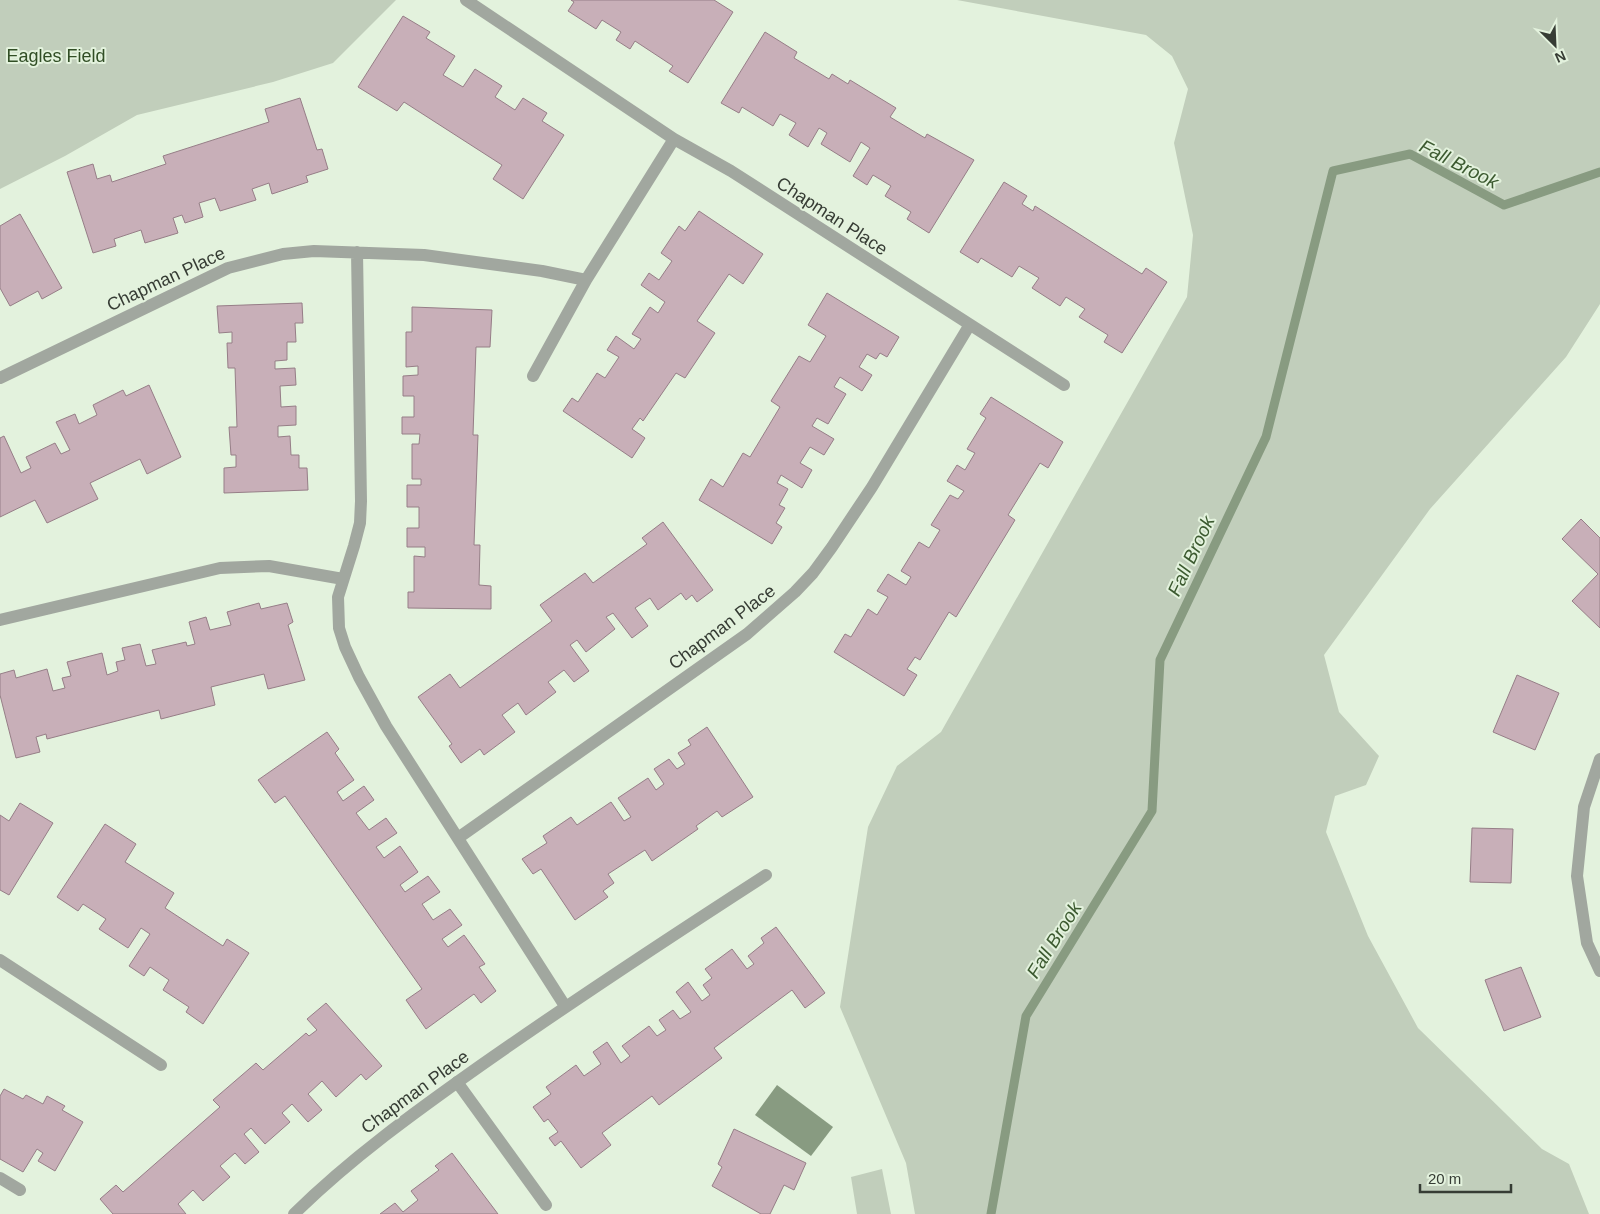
<svg xmlns="http://www.w3.org/2000/svg" width="1600" height="1214" viewBox="0 0 1600 1214" font-family="Arial,sans-serif">
<rect width="100%" height="100%" fill="#e3f2dd"/>
<path fill="#c1cebb" d="M0,0H396L333,63L273,82L137,115L65,156L0,189Z
M957,0H1600V304L1566,357L1430,509L1324,655L1339,712L1379,756L1366,785L1335,796L1326,832L1368,936L1418,1028L1542,1149L1569,1164L1589,1214H915L906,1163L840,1007L868,827L897,766L941,732L1187,297L1193,235L1174,143L1188,89L1172,56L1146,35Z
M882,1169L891,1214H857L851,1177Z"/>
<path fill="#889b81" d="M777,1085L833,1127L811,1156L755,1115Z"/>
<g fill="none" stroke-linecap="round" stroke-linejoin="round">
<path stroke="#889b81" stroke-width="9" d="M991,1214L1026,1016L1152,811L1160,660L1266,437L1333,171L1410,154L1504,205L1600,172"/>
</g>
<path fill="#c8afb8" stroke="#967e87" d="M571,0H714L733,12L688,83L669,71L673,66L635,41L630,49L616,40L621,32L602,20L596,29L568,11L574,2Z
M403,16L430,32L426,38L455,56L443,75L463,87L475,69L502,86L495,97L515,110L523,98L547,113L542,121L564,135L523,199L493,179L502,165L404,102L397,111L358,87Z
M765,32L797,52L794,58L829,79L832,74L848,84L850,80L896,108L890,117L925,138L927,134L974,160L929,233L907,219L911,212L885,196L891,186L873,175L867,185L853,176L870,148L861,142L850,162L821,144L827,133L819,128L808,147L789,135L796,123L780,114L773,126L742,107L739,113L721,103Z
M300,98L317,150L322,149L328,169L306,176L308,182L272,194L269,183L252,189L256,200L220,211L215,198L199,203L203,217L185,223L182,215L173,218L178,233L145,243L141,230L114,239L116,246L93,253L67,172L93,164L97,179L110,175L112,182L166,164L163,156L269,122L265,109Z
M1004,182L1027,196L1022,204L1033,211L1035,206L1142,274L1146,268L1167,282L1122,353L1104,342L1108,335L1079,317L1085,309L1066,297L1060,306L1032,288L1039,278L1019,266L1012,277L981,258L978,263L960,252Z
M699,211L763,254L743,284L729,274L697,321L715,333L685,378L676,373L643,421L640,418L632,429L645,438L632,458L563,411L572,398L578,402L597,373L605,378L619,357L607,350L616,336L634,349L641,339L632,334L650,307L658,313L665,302L641,285L649,273L659,280L672,261L661,253L679,226L685,231Z
M20,214L62,288L42,299L38,291L10,306L0,288V226Z
M827,293L899,337L887,357L880,353L876,359L867,354L859,367L872,375L862,391L840,377L834,387L846,394L828,424L817,418L812,426L834,439L824,455L810,447L800,463L812,470L802,488L781,475L777,483L788,489L779,505L785,508L776,523L782,527L772,544L699,500L711,479L723,487L743,453L750,457L780,407L771,401L799,356L810,362L826,336L808,325Z
M302,303L303,323H295L296,342H287V360L275,361V369L295,368L296,385L280,386L281,407L296,406V425L278,426V437L290,436L291,455H299V468H307L308,490L224,493V468L236,467V455H231L229,427H237L235,368H228L227,343H232V332L219,333L217,306Z
M412,307L492,310L490,347H476L473,435H478L474,545H480L479,585L491,586V609L408,608V592H414V556L425,557V547H407V528H419V507H407V485H421V479H412V444H419L420,434H402V417H414V396H403V376L418,375V366L406,367V332H412Z
M149,385L181,457L147,474L140,459L90,483L98,499L47,523L35,500L0,517V438L4,436L21,473L31,468L26,457L55,443L61,454L70,450L56,422L75,414L79,424L97,415L93,405L123,390L126,396Z
M991,397L1063,442L1048,468L1040,463L1008,515L1015,520L956,617L949,612L920,660L915,657L907,669L917,675L904,696L834,652L845,634L851,637L868,609L877,615L888,597L877,591L888,574L906,585L911,577L901,571L919,542L929,548L940,530L931,525L950,495L958,499L964,491L947,481L957,465L965,470L975,453L967,449L986,418L980,414Z
M1581,519L1600,538V628L1572,601L1598,574L1562,539Z
M663,522L713,590L697,602L692,595L686,600L681,593L658,610L650,598L635,608L648,626L632,638L613,613L606,617L615,629L586,652L577,640L570,645L589,671L574,682L564,670L548,682L556,692L526,715L518,703L502,715L515,732L484,755L480,749L461,763L449,746L452,744L418,697L450,674L460,688L552,621L540,605L585,573L593,583L647,544L642,538Z
M259,603L261,609L287,603L293,622L288,625L305,680L268,689L264,674L211,687L215,705L161,719L159,710L47,739L46,734L36,737L40,752L16,758L0,695V674L14,670L16,678L47,669L53,691L65,688L62,678L71,676L67,662L102,653L107,675L118,671L116,662L125,660L122,648L140,644L146,666L156,664L152,650L186,642L187,646L195,644L189,622L206,617L210,630L231,625L227,612Z
M1517,675L1559,693L1535,750L1493,732Z
M707,727L753,797L722,817L717,811L696,826L698,829L652,861L645,850L608,874L614,883L603,891L608,897L575,920L541,869L533,874L522,859L547,843L543,836L571,817L577,825L611,802L624,821L631,817L618,798L648,778L656,790L664,784L654,769L669,759L677,769L685,764L678,753L691,745L688,740Z
M327,732L339,749L335,753L354,780L337,792L343,801L364,786L374,800L356,813L369,830L386,818L397,833L376,847L384,858L400,846L418,872L400,885L405,892L428,876L440,892L422,904L433,920L450,909L462,925L442,939L448,947L464,935L485,964L479,967L496,991L481,1003L474,994L426,1029L406,1000L422,989L285,796L275,803L258,780Z
M20,803L53,823L9,895L0,890V815L9,821Z
M105,824L136,844L125,862L174,893L165,908L223,946L227,939L249,953L203,1024L186,1012L189,1007L163,990L169,980L150,967L144,976L129,966L150,934L141,928L128,948L99,929L106,919L83,904L78,911L57,897Z
M1472,828L1513,829L1511,883L1470,882Z
M776,927L825,993L805,1008L792,990L714,1048L722,1058L659,1105L652,1096L602,1133L611,1145L581,1168L561,1141L555,1146L549,1138L558,1132L548,1119L544,1122L533,1107L551,1094L546,1087L576,1065L584,1076L601,1064L593,1052L607,1042L621,1063L630,1056L622,1046L649,1026L657,1036L666,1030L659,1020L673,1010L680,1019L691,1012L676,992L688,982L702,1001L710,995L703,985L712,978L705,969L732,949L747,969L754,964L748,956L764,943L761,938Z
M1521,967L1541,1017L1504,1031L1485,980Z
M326,1003L382,1066L366,1080L361,1074L336,1097L322,1081L308,1094L322,1110L308,1122L292,1104L282,1113L290,1122L265,1144L251,1128L244,1134L259,1152L245,1164L235,1153L220,1166L230,1177L203,1201L193,1190L178,1204L186,1214H113L100,1199L116,1185L123,1192L220,1107L213,1100L256,1063L263,1070L306,1033L309,1036L317,1030L307,1019Z
M4,1089L23,1099L26,1095L43,1104L47,1096L65,1106L62,1110L83,1122L55,1171L38,1161L43,1153L37,1149L23,1172L0,1159V1096Z
M734,1129L806,1163L794,1190L784,1185L770,1214H761L712,1186L722,1167L718,1164Z
M452,1153L498,1214H380L395,1203L403,1212L418,1200L411,1191L439,1170L435,1166Z"/>
<g fill="none" stroke-linecap="round" stroke-linejoin="round">
<path stroke="#a1a79f" stroke-width="12" d="M457,1082L546,1205
M0,1178L20,1190"/>
<path stroke="#a1a79f" stroke-width="12" d="M466,0L674,139L731,171L1064,385
M357,252L361,501L360,523L354,546L338,597L339,628L345,647L359,677L386,726L565,1006
M533,376L586,280L674,139
M0,378L228,268L283,254L314,251L424,255L542,271L586,280
M0,620L220,568L269,566L343,579
M1600,759L1584,807L1577,876L1587,943L1600,971
M458,838L747,634L795,592L813,573L832,547L872,487L969,326
M0,960L161,1065
M294,1214C351,1158 415,1112 480,1066C574,1000 670,937 766,875"/>
</g>
<g text-anchor="middle" dominant-baseline="central" stroke-width="4" stroke-linejoin="round" paint-order="stroke">
<g font-size="18" fill="#314e25" stroke="#e3f2dd">
<text x="56" y="56">Eagles Field</text>
</g>
<g font-size="18" fill="#363c34" stroke="#e3f2dd">
<text transform="translate(832 216) rotate(33)">Chapman Place</text>
<text transform="translate(166 279) rotate(-25)">Chapman Place</text>
<text transform="translate(722 627) rotate(-37)">Chapman Place</text>
<text transform="translate(415 1092) rotate(-36)">Chapman Place</text>
</g>
<g font-size="19" font-style="italic" fill="#3c5a30" stroke="#e3f2dd">
<text transform="translate(1459 164) rotate(27)">Fall Brook</text>
<text transform="translate(1191 556) rotate(-65)">Fall Brook</text>
<text transform="translate(1054 940) rotate(-58)">Fall Brook</text>
</g>
</g>
<g transform="translate(1555 45) rotate(156)" stroke="#e3f2dd" stroke-width="4" paint-order="stroke">
<path d="M0-4L9 19L0 12L-9 19Z" fill="#363c34"/>
<text y="-8" font-size="14" font-weight="bold" text-anchor="middle" fill="#363c34">N</text>
</g>
<path d="M1420 1184v8h91v-8" fill="none" stroke="#363c34" stroke-width="2.5"/>
<text x="1428" y="1184" font-size="15" fill="#363c34" stroke="#e3f2dd" stroke-width="4" paint-order="stroke">20 m</text>
</svg>
